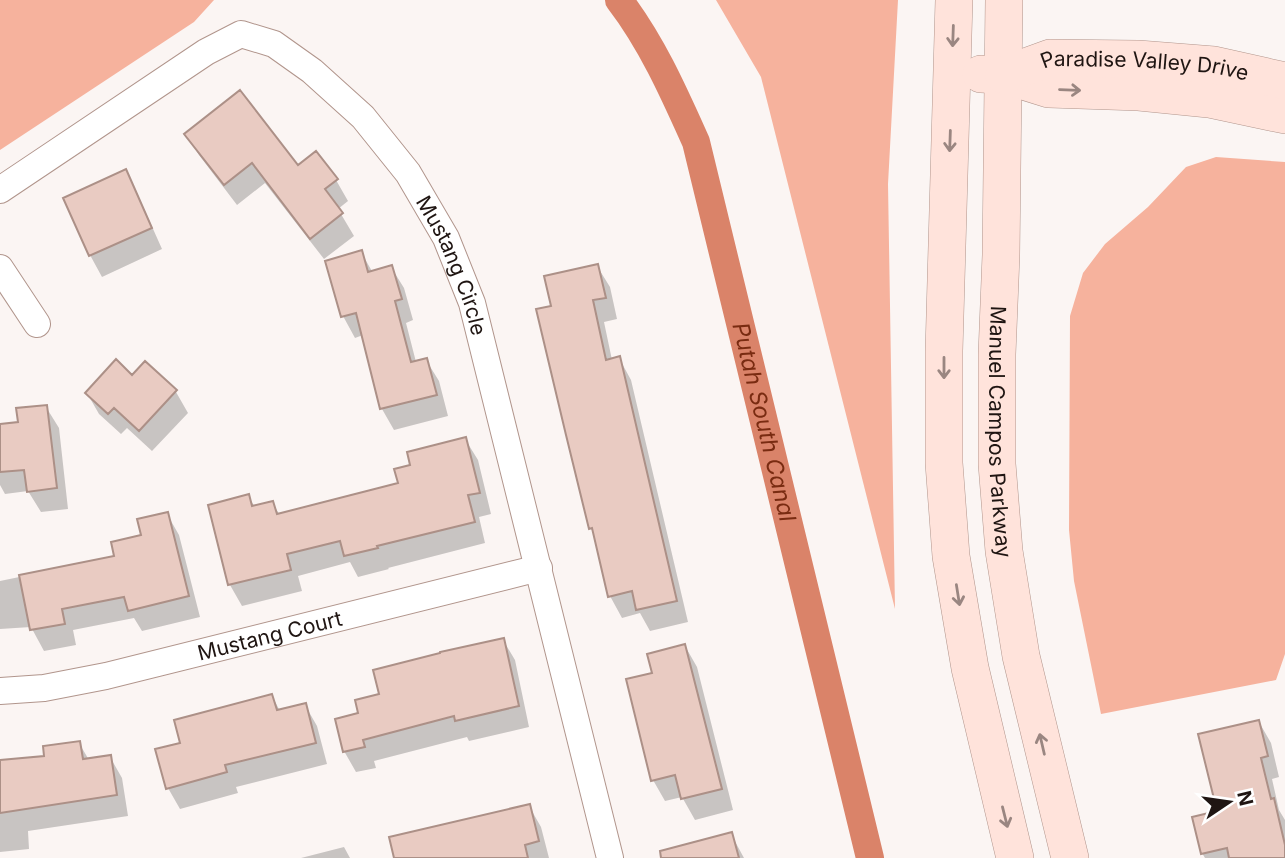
<svg xmlns="http://www.w3.org/2000/svg" width="1285" height="858" viewBox="0 0 1285 858" font-family="Inter,sans-serif">
<rect width="100%" height="100%" fill="#fbf5f3"/>
<path fill="#f6b29d" d="M0,0H214L194,22L0,150Z
M716,0H898L888,184L895,609L761,77Z
M1216,157L1285,162V654L1276,680L1101,714L1074,581L1069,530L1070,316L1083,273L1105,244L1148,207L1186,167Z"/>
<path fill="#0003" d="M186,134L336,180L348,201L338,209L354,236L324,259L265,183L237,205L199,155Z
M125,172L137,193L162,249L102,277L90,255Z
M361,252L373,273L391,267L404,288L413,320L406,323L416,362L426,360L439,381L448,416L394,430L382,409L363,335L355,338L343,316Z
M597,266L610,287L617,319L604,322L612,360L619,358L631,380L688,622L650,631L640,613L622,618L610,596L596,538L591,528L553,307Z
M145,363L176,392L188,413L152,451L127,428L121,434L99,414L87,393L132,377Z
M46,407L59,428L68,509L41,512L28,491L5,494L0,485V425L20,423Z
M465,439L478,460L491,514L479,517L485,543L388,568L389,569L358,577L350,562L298,576L302,591L242,606L230,585L210,506L248,496L255,507L272,503L280,515L400,484L413,466Z
M167,514L179,535L200,617L142,631L134,618L73,630L76,645L44,651L31,627L0,629V581L116,557L143,536Z
M503,640L515,660L529,727L469,741L467,737L374,761L376,768L356,772L344,751L361,714Z
M685,646L697,667L733,810L695,820L682,797L665,801L653,780L654,674Z
M272,696L280,711L305,705L317,726L327,764L236,787L238,793L180,809L168,788Z
M1259,722L1271,743L1279,777L1272,779L1279,810L1285,820V858H1205L1202,853Z
M79,743L89,760L110,757L122,778L128,816L28,831L29,849L0,852V762L46,758Z
M529,806L541,827L549,858H396Z
M731,834L744,858H699Z
M344,847L350,858H301Z"/>
<g fill="none" stroke-linecap="round" stroke-linejoin="round">
<path stroke="#da8369" stroke-width="28" id="s1" d="M619,0C652,43 674,93 696,142L870,858"/>
</g>
<path fill="#e9cbc2" stroke="#ac9087" stroke-width="2" d="M240,90L298,165L316,151L338,179L325,189L343,213L310,239L252,163L224,185L184,134Z
M126,169L152,228L89,256L63,198Z
M362,250L368,272L392,265L402,299L395,301L411,362L427,358L437,395L380,409L356,313L341,317L325,261Z
M598,264L606,298L593,300L606,360L620,356L677,601L636,610L632,591L608,597L592,528L589,529L566,435L536,309L551,306L544,276Z
M116,359L132,375L145,361L177,390L139,431L114,408L108,414L85,393Z
M47,405L57,488L27,492L24,470L0,472V424L18,422L16,408Z
M466,437L480,493L468,495L475,522L377,546L378,548L344,556L340,541L287,554L291,570L228,585L208,505L249,494L252,506L273,501L277,514L398,483L394,469L410,465L407,452Z
M168,512L189,596L128,611L124,597L62,609L65,624L30,630L19,575L114,556L111,542L141,535L137,519Z
M504,638L519,706L455,721L454,716L363,740L365,747L343,752L335,719L358,713L355,700L379,694L373,670L440,653V652Z
M685,644L722,789L681,799L675,775L651,781L626,679L652,673L647,654Z
M272,694L277,710L306,703L316,743L225,765L227,772L166,789L155,749L180,743L174,720Z
M1259,720L1268,756L1261,758L1271,799L1274,798L1285,845V858H1229L1227,848L1201,854L1192,817L1217,811L1198,734Z
M80,741L83,759L111,755L117,795L0,813V760L44,756L43,746Z
M530,804L539,841L525,845L528,858H394L389,837Z
M732,832L739,858H661L660,851Z"/>
<g fill="none" stroke-linecap="round" stroke-linejoin="round">
<defs>
<g id="street">
<path id="s2" d="M0,190L206,52L241,34L274,44L312,71L363,117L408,173L446,238L472,303L610,858"/>
<path d="M0,268L37,324"/>
<path id="s3" d="M0,691L44,688L106,676L539,568"/>
</g>
<g id="secondary">
<path d="M954,0L944,351V463L951,556L970,668L1015,858"/>
<path id="s4" d="M1004,0L1001,255L997,354V464L1004,551L1021,656L1070,858"/>
<path d="M981,74L1004,75L1049,89L1139,92L1209,99L1285,115"/>
<path id="s5" d="M1004,75L1050,58L1138,59L1214,65L1285,81"/>
</g>
</defs>
<use href="#street" stroke="#b1958c" stroke-width="28"/>
<use href="#secondary" stroke="#b1958c" stroke-width="38"/>
<use href="#street" stroke="#fff" stroke-width="26"/>
<use href="#secondary" stroke="#ffe3db" stroke-width="37"/>
</g>
<defs><path id="oneway-shaft" d="M-6 0H5M1.5-3L5.5 0L1.5 3" fill="none" stroke-width="1.6" stroke-linecap="round" stroke-linejoin="round" transform="scale(1.75)"/></defs>
<g stroke="#9a8681">
<use href="#oneway-shaft" transform="translate(953 36) rotate(92)"/>
<use href="#oneway-shaft" transform="translate(1070 90) rotate(2)"/>
<use href="#oneway-shaft" transform="translate(950 141) rotate(92)"/>
<use href="#oneway-shaft" transform="translate(944 368) rotate(90)"/>
<use href="#oneway-shaft" transform="translate(958 595) rotate(81)"/>
<use href="#oneway-shaft" transform="translate(1042 744) rotate(-103)"/>
<use href="#oneway-shaft" transform="translate(1005 817) rotate(76)"/>
</g>
<g text-anchor="middle" dominant-baseline="central" stroke-width="6" stroke-linejoin="round" paint-order="stroke">
<g font-size="21" fill="#1f1512" stroke="#fff">
<text stroke="none"><textPath href="#s5" startOffset="144">Paradise Valley Drive</textPath></text>
<text stroke="none"><textPath href="#s2" startOffset="612">Mustang Circle</textPath></text>
<text stroke="none"><textPath href="#s4" startOffset="432">Manuel Campos Parkway</textPath></text>
<text stroke="none"><textPath href="#s3" startOffset="276">Mustang Court</textPath></text>
</g>
<g font-size="23" font-style="italic" fill="#792b11" stroke="#fff">
<text stroke="none"><textPath href="#s1" startOffset="450">Putah South Canal</textPath></text>
</g>
</g>
<g transform="translate(1229 802) rotate(77)" stroke="#ffffff" stroke-width="5" paint-order="stroke">
<path d="M0-5L12 26L0 18L-12 26Z" fill="#1f1512"/>
<text y="-10" font-size="19" font-weight="bold" text-anchor="middle" fill="#1f1512">N</text>
</g>
</svg>
